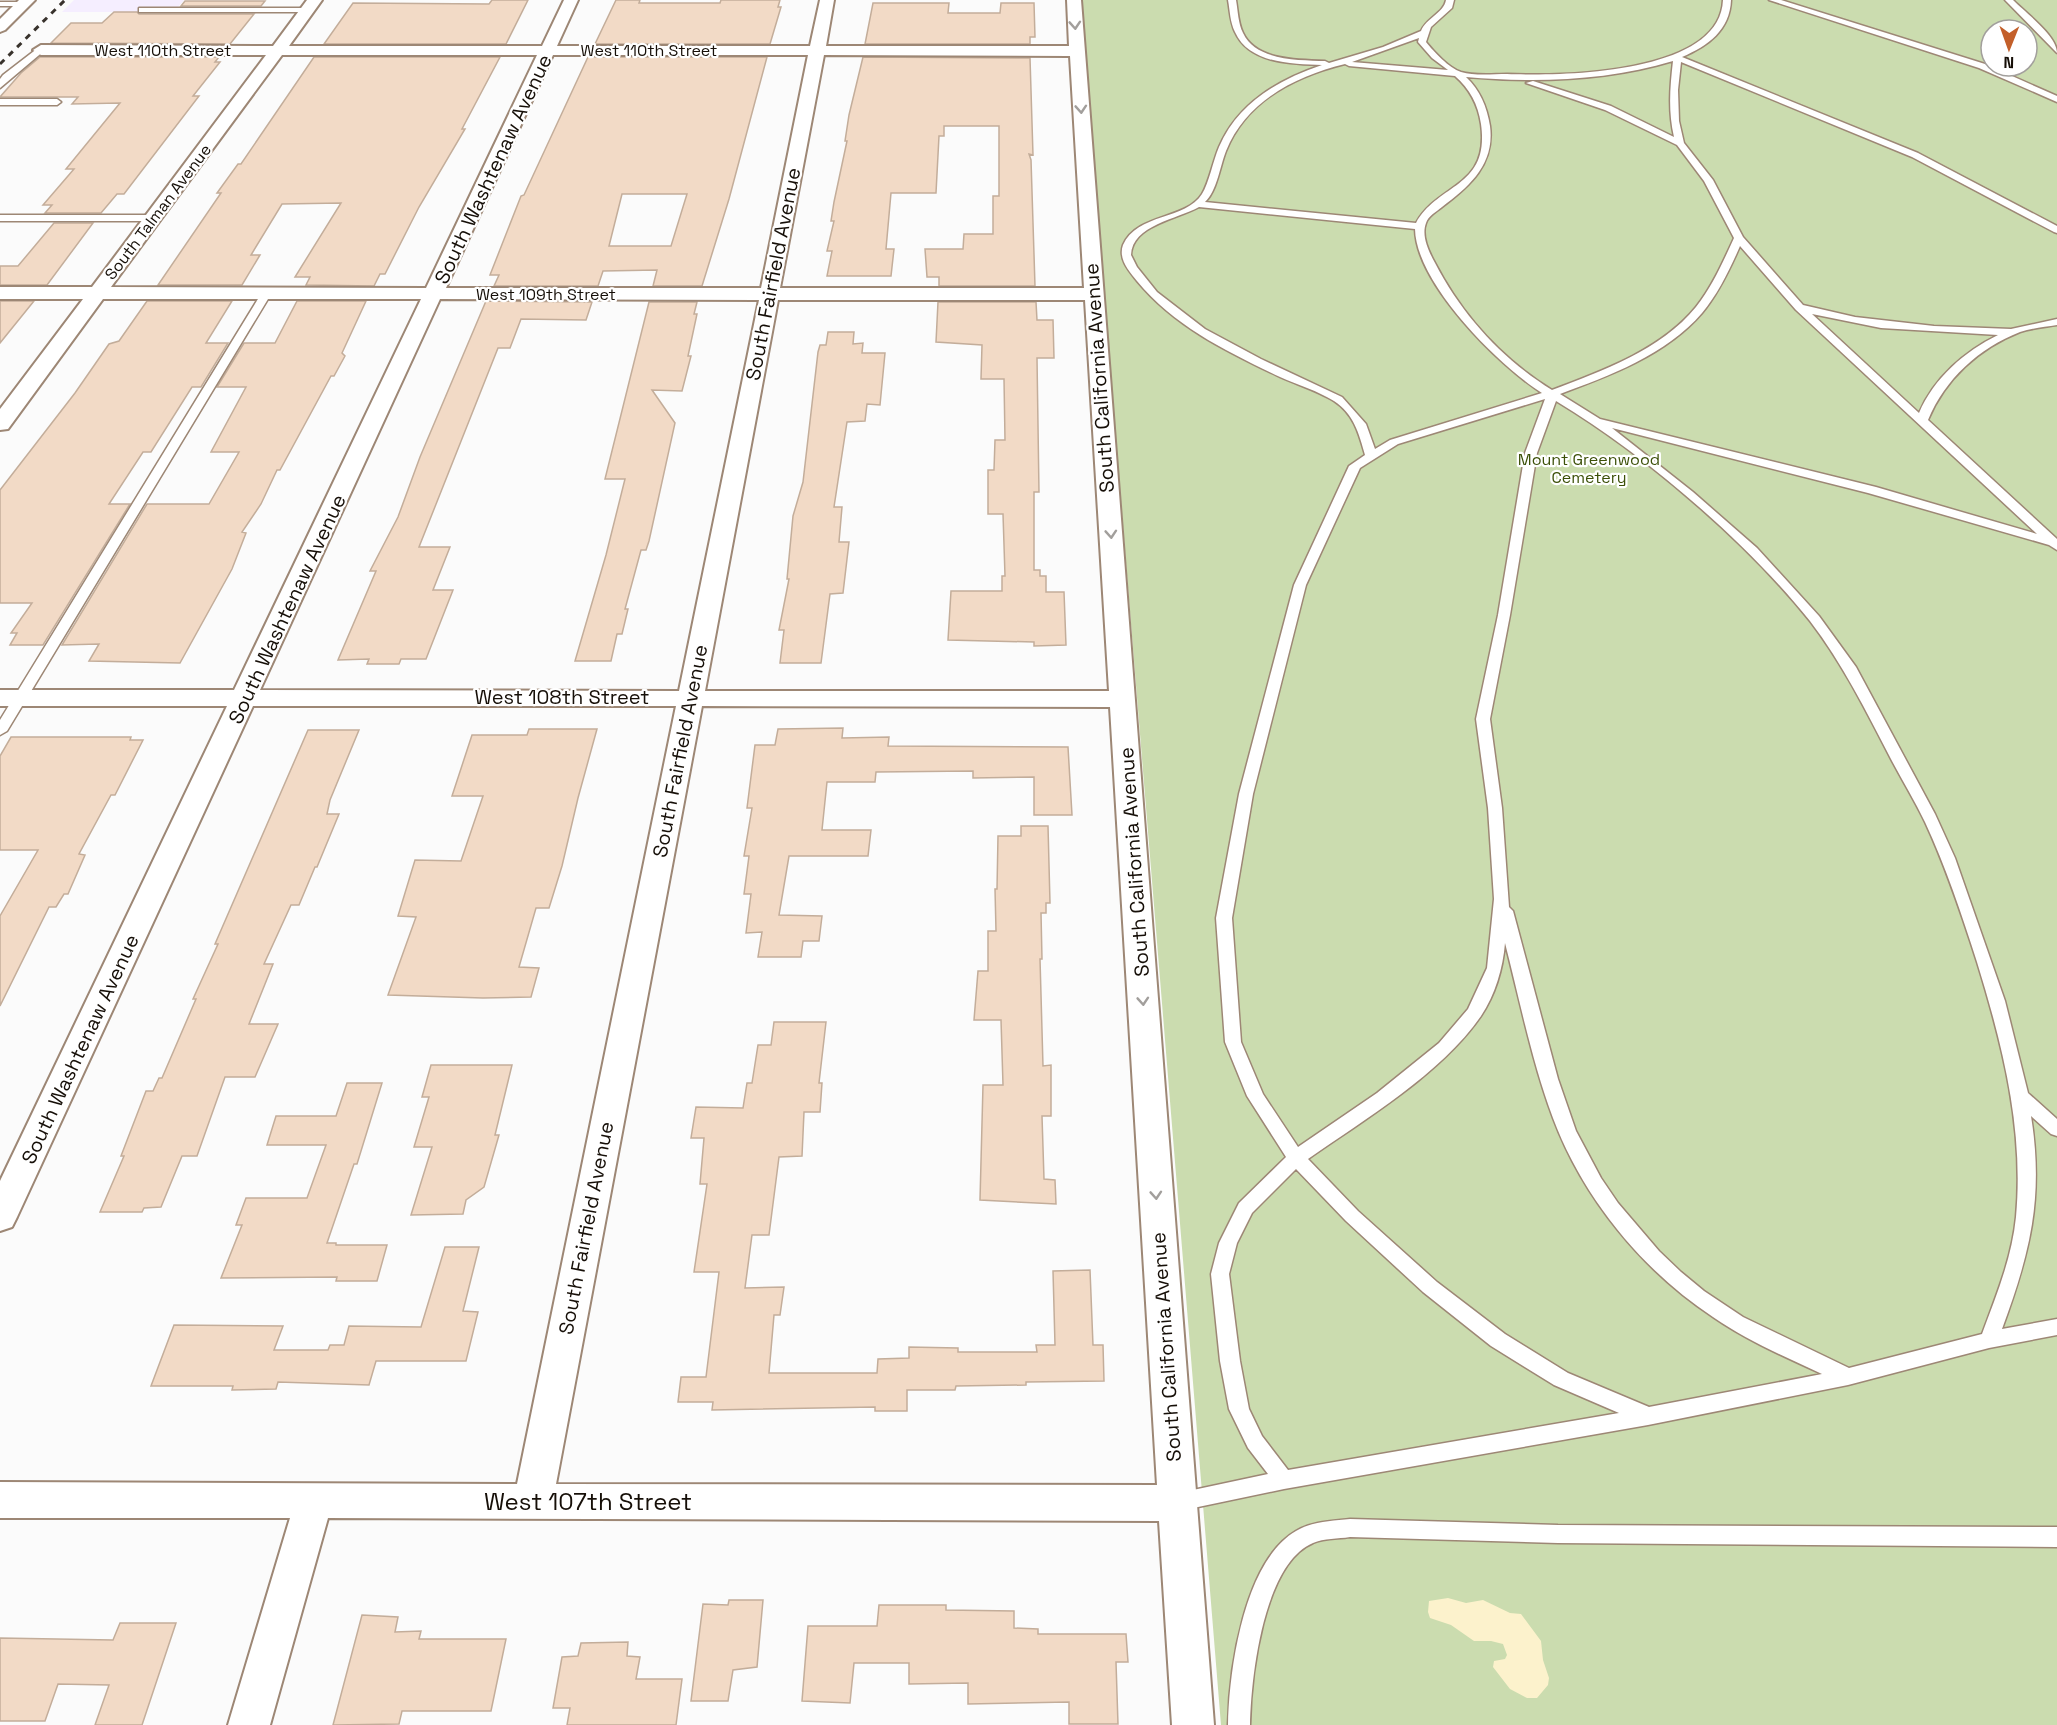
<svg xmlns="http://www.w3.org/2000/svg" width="2057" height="1725" viewBox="0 0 2057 1725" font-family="'Space Grotesk',sans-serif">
<rect width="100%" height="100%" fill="#fbfbfb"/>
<path fill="#f5eeff" d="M74,0H184L174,12H62Z"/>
<path fill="#cbdcaf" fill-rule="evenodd" d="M1080,0H2057V1725H1221ZM1991,30H2027V66H1991Z"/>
<path fill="#fcf2cc" d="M1448,1598L1466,1603L1483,1600L1510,1613L1521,1614L1541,1641L1543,1660L1549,1678L1548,1685L1537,1698H1527L1510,1689L1493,1667L1494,1661L1505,1659L1507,1655L1503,1644L1491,1641H1474L1451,1625L1430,1618L1428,1612L1429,1601Z"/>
<path fill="#f2dac6" stroke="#c3ad9a" stroke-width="1.5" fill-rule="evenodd" d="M492,0H528L506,44H324L353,3L489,4Z
M616,0H640L639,3H720L721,0H780L778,7H781L770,44H595Z
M185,1H265L261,6H181Z
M873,3H949L948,13H1000L1001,3H1034L1035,37H1030V44H865Z
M114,12H137L139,14H254L230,44L51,43L71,23H102Z
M40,57H219L215,62H220L193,96H199L124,194H117L101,213H45L52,205H43L74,169H66L120,103L72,104L78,97H0L21,73Z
M314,57H500L462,129H465L419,207L385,274H380L374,286L306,285L310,277H295L341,203L282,204L251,255H260L242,285H158L221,193H217L238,164H241Z
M588,57H767L729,199L702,286H653L657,270L603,271L598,286H494L499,275H490L521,196L524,195ZM622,194H687L671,246H609Z
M863,57L1030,58L1033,155L1029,154L1031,160L1035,286H939V277H927L925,249H963L964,234H993V196H999V126H944V136H939L936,193H891L886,249H894L891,276H827L832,251H827L834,221H831L834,202L847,141H845L849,115Z
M54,223H93L47,285H0V266H18Z
M0,301H34L0,343Z
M147,301H232L206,343H228L201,387H192L151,452H143L109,504H130L43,645H10L17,633H11L32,603H0V490L75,393L109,344L119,341Z
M297,301H366L342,353L345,356L334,376H331L280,470H277L261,504L242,532L246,533L232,569L180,663L89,661L99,644L62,645L147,504H209L239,452H211L246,387H217L244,343H275Z
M486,301L592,302L586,320L521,319L510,348H498L419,547H450L433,590H453L426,659H401L399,664H367L369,659L338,660L376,571H370L398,517L420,457Z
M649,302H697L694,314H697L688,356H691L682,391L652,390L675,423L649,541L646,550H641L625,609H628L622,634H617L611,661H575L606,555L625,479H605Z
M938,302H1036L1037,320H1053L1054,358H1037L1039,492H1034V570H1040V576H1046V592H1064L1066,645L1034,646V642L948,640L951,591H1002V576H1005L1003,514H988V470H994L995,440H1005L1004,379H981L982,345L936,342Z
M828,332H854L853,344L863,343L862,353H885L880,405L867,404L865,421L847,422L834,507H842L839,542H849L843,593L830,594L821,663H780L784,630H779L789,579H787L793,516L803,482L818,352L820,345H826Z
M843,728L842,738L889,737L888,746L1068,747L1072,815H1034V777L973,778V771L876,772L875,782H827L822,830H871L868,856H789L779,915L822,916L819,941H803L801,957H758L762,932L746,933L751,894H744L749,856H744L752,808H747L755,745H775L778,729Z
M529,729H597L578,798L562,866L549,908H536L519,967L539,968L531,997L483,998L388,995L416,917L398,916L415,860L461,861L483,796H452L472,735H527Z
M308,730H359L330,800L327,814H339L317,867H315L299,905H291L264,964H273L249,1024H278L255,1077H225L197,1156H182L161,1207L144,1208L142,1212H100L124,1156H121L146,1091H153L159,1078H162L196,999H193L218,944H215Z
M11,737H131L130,740H143L115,795H111L79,854L85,855L68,894H64L56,907H49L0,1006V916L38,850H0V756Z
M1021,826H1048L1050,903H1046V913H1041L1042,959H1040L1043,1066L1051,1065V1116H1042L1044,1179L1055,1180L1056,1204L980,1200L983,1085H1003L1001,1020H974L978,971H988V931H996L995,889H997L998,836H1021Z
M774,1022H826L819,1083H822L820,1112H804L802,1156L779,1157L769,1235H752L745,1288L784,1287L780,1315H774L769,1373H877L878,1359L909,1358V1347L958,1348V1352H1037L1036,1345H1055L1053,1271L1090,1270L1093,1345H1103L1104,1381L1026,1382V1385L956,1386L955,1390H907V1411H875V1407L712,1410L713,1402H678L681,1377H706L719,1272H694L707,1184H700L704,1138H691L696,1107L743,1108L747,1083H752L758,1045H771Z
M431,1065H512L495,1135H499L484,1187L466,1200L463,1214L411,1215L432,1147H414L429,1097H422Z
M347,1083H382L357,1164H354L327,1243H336V1245H387L377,1281H336L337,1277L221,1278L242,1225H236L246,1198H307L326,1145H267L276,1116H336Z
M445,1247H479L463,1311L478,1312L466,1361H376L369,1385L278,1382L276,1389L232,1390L233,1386H151L174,1325L283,1326L274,1350H328L330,1345H344L349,1326L421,1327Z
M729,1600H763L757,1667L733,1670L728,1701H691L703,1604L728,1605Z
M879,1605H946V1610L1014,1611V1628L1038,1629V1634H1126L1128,1662H1116L1118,1724H1069V1702L968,1704V1683L909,1684V1663H854L850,1703L802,1701L808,1626H877Z
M362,1615L398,1617L395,1632L421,1631L419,1639H506L491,1711H402L399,1724L333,1725Z
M120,1623H176L142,1725H95L109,1685L58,1684L45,1721H0V1638L113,1640Z
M628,1642L627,1656L640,1657L636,1679H682L676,1725H567L570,1708H553L562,1657L578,1656L581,1643Z"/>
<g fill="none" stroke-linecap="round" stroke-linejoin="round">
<defs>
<path id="service" d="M1228,0H1236C1238,11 1238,23 1243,33C1256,61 1299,60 1325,61L1329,63L1383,47L1421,31C1426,18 1444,13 1446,0H1454L1452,8L1431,27L1426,42C1434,52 1449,68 1461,72C1474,76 1493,74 1507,74C1560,76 1720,75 1723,0H1731C1730,30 1708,46 1682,57L1918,153L2057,226V233L2054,232L1912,157L1681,62L1678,90L1679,121L1684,143L1713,180L1743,237L1803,305L1855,317L1934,326L2011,329L2057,319V325C2045,327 2032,328 2020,332C1979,348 1945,379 1928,420L2057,539V550L2049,545L1868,493L1612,428L1693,492L1757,548L1819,616L1856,667L1935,814L1955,858L2005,1001L2028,1093L2057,1119V1136L2051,1134L2031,1116C2044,1198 2030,1253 2002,1329L2057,1319V1335L1989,1348L1848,1385L1648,1425L1284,1489L1179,1511L1172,1509L1169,1502L1172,1495L1179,1493L1268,1474L1248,1448L1229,1409L1220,1361L1211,1274L1219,1243L1239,1203L1286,1157L1247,1096L1225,1042L1216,918L1239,794L1294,585L1349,466L1365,455C1359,434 1354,414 1334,401C1318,391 1298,385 1280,377C1228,352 1175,327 1137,281C1129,271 1118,259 1123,245C1137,213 1186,220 1202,194C1209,183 1213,161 1219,147C1238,103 1278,80 1322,65C1293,64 1249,64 1235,32C1230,22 1230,11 1228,0ZM1419,38L1418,42L1432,58L1448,70L1352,62ZM1673,61C1670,87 1668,111 1674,137L1611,106L1533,81L1526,83L1605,110L1677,145L1704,181L1734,238C1723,262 1712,287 1696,307C1661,350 1602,371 1552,390C1502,359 1462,315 1435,263C1429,252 1421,236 1426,223C1428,216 1436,212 1442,207C1470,186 1495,164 1490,126C1487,107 1480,90 1466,77C1535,83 1607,81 1673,61ZM1345,64L1349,66L1455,76C1470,89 1478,104 1481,124C1490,188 1438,183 1416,223L1205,202C1217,191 1220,166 1226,151C1246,101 1296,76 1345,64ZM1199,207L1415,229C1416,283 1498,365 1542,393L1390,440L1375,449L1366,424L1342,397L1261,359L1205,329L1157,292L1137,267L1131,255C1132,225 1178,219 1199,207ZM1740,246L1796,310L2037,534L1876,487L1600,419L1560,394C1609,376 1666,355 1702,313C1718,294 1730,269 1740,246ZM1812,314L1881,328L1998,335C1965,351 1934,378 1919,413ZM1545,399L1525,453L1498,615L1476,719L1488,808L1494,899L1487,968L1468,1009L1439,1043L1377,1093L1298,1147L1263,1094L1241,1042L1232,918L1253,794L1306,585L1360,468L1398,444ZM1556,401C1644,454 1745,540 1810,621C1843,664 1866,711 1891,759C1902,780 1915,801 1925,822C1946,867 1962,915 1977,962C2003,1046 2024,1130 2016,1217C2012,1258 1996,1296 1982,1334L1849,1368L1743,1317L1704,1291L1681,1272L1659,1251L1618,1203L1601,1178L1576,1131L1558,1079L1513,911L1509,907L1502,808L1490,719L1510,615L1537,453ZM1505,943C1520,1001 1532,1062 1553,1118C1583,1198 1642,1270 1713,1317C1746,1340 1785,1357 1822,1374L1649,1407L1568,1373L1505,1334L1437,1282L1358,1211L1308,1159C1365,1119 1441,1074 1481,1016C1495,995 1503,968 1505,943ZM1296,1169L1346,1221L1423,1292L1491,1346L1554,1385L1619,1413L1288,1470L1262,1436L1249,1409L1240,1361L1229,1274L1237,1243L1252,1213Z
M1769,0H1781L1985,64L2057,96V102L1979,68Z
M2005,0H2013C2026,13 2057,36 2057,53Z
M0,2H24L28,4L24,6H0Z
M142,8H308L312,10L308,12H139V8Z
M38,48L45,50L0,88V79L3,75Z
M0,99H57L61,102L57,105H0Z
M0,215H153L158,218L153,221H0Z
M266,291L271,294L7,731L0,735V720L261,294Z
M1350,1519L1558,1525L2057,1527V1547L1558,1543L1350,1537C1338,1539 1324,1538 1313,1543C1263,1564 1251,1678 1250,1725H1228C1229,1670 1244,1561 1296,1531C1313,1521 1332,1521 1350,1519Z"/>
<path id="minor" d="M19,0H35L5,30L0,32V19Z
M307,0H322L289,46H542L564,0H578L557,46H810L820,0H834L826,46H1069L1067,0H1081L1214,1725H1172L1159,1521L328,1518L270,1725H228L290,1518H0V1482L517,1484L676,706H253L17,1217L12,1227L0,1231V1181L227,706H0V690H234L421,299H103L8,429L0,430V409L83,299H0V287H92L266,55H41L33,50L41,45L273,46ZM282,55H537L426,288L111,287ZM553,55H808L761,288H446ZM824,55L1070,56L1084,288H780ZM440,299L759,300L679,691L260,690ZM778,300H1085L1109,691H705ZM702,706L1110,707L1157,1485L556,1484Z"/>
</defs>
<use href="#service" stroke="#9d8775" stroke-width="3"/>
<use href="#minor" stroke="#9d8775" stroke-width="4"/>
<use href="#service" fill="#fff" fill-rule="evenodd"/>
<use href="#minor" fill="#fff" fill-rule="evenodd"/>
<path stroke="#38322c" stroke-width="3" stroke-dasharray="6 6" stroke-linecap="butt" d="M0,64L65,0"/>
</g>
<defs><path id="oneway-chevron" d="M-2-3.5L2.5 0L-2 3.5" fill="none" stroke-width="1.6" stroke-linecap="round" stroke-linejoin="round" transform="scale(1.5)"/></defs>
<g stroke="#a29f9c">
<use href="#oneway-chevron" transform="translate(1075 25) rotate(86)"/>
<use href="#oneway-chevron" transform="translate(1081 109) rotate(86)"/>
<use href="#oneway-chevron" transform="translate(1111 534) rotate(86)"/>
<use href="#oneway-chevron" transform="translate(1143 1001) rotate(86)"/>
<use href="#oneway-chevron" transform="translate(1156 1195) rotate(86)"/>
</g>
<g text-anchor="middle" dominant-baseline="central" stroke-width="4.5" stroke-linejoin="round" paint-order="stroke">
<g font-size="16" fill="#160f08" stroke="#fff">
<text x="163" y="50">West 110th Street</text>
<text x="649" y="50">West 110th Street</text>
<text transform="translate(158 212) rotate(-53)">South Talman Avenue</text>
<text x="546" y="294">West 109th Street</text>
</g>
<g font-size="16" fill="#3c5008" stroke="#fff">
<text x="1589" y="459">Mount Greenwood<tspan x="1589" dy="18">Cemetery</tspan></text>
</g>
<g font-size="20" fill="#160f08" stroke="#fff">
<text transform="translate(493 169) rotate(-65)">South Washtenaw Avenue</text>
<text transform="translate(773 274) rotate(-79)">South Fairfield Avenue</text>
<text transform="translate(1099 378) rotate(-94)">South California Avenue</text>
<text transform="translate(287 609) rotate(-65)">South Washtenaw Avenue</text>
<text x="562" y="697">West 108th Street</text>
<text transform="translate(680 751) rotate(-79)">South Fairfield Avenue</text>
<text transform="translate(1134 862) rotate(-94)">South California Avenue</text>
<text transform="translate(80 1049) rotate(-65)">South Washtenaw Avenue</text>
<text transform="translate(586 1228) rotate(-79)">South Fairfield Avenue</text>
<text transform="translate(1166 1347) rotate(-94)">South California Avenue</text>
</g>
<g font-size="24" fill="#160f08" stroke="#fff">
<text x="588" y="1501">West 107th Street</text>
</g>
</g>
<g transform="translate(2009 48) rotate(181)"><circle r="28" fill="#ffffff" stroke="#a29f9c" stroke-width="1.5"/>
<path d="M0-4.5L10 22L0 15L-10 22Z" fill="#c35f2a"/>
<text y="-9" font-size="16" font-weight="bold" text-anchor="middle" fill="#160f08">N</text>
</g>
</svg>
